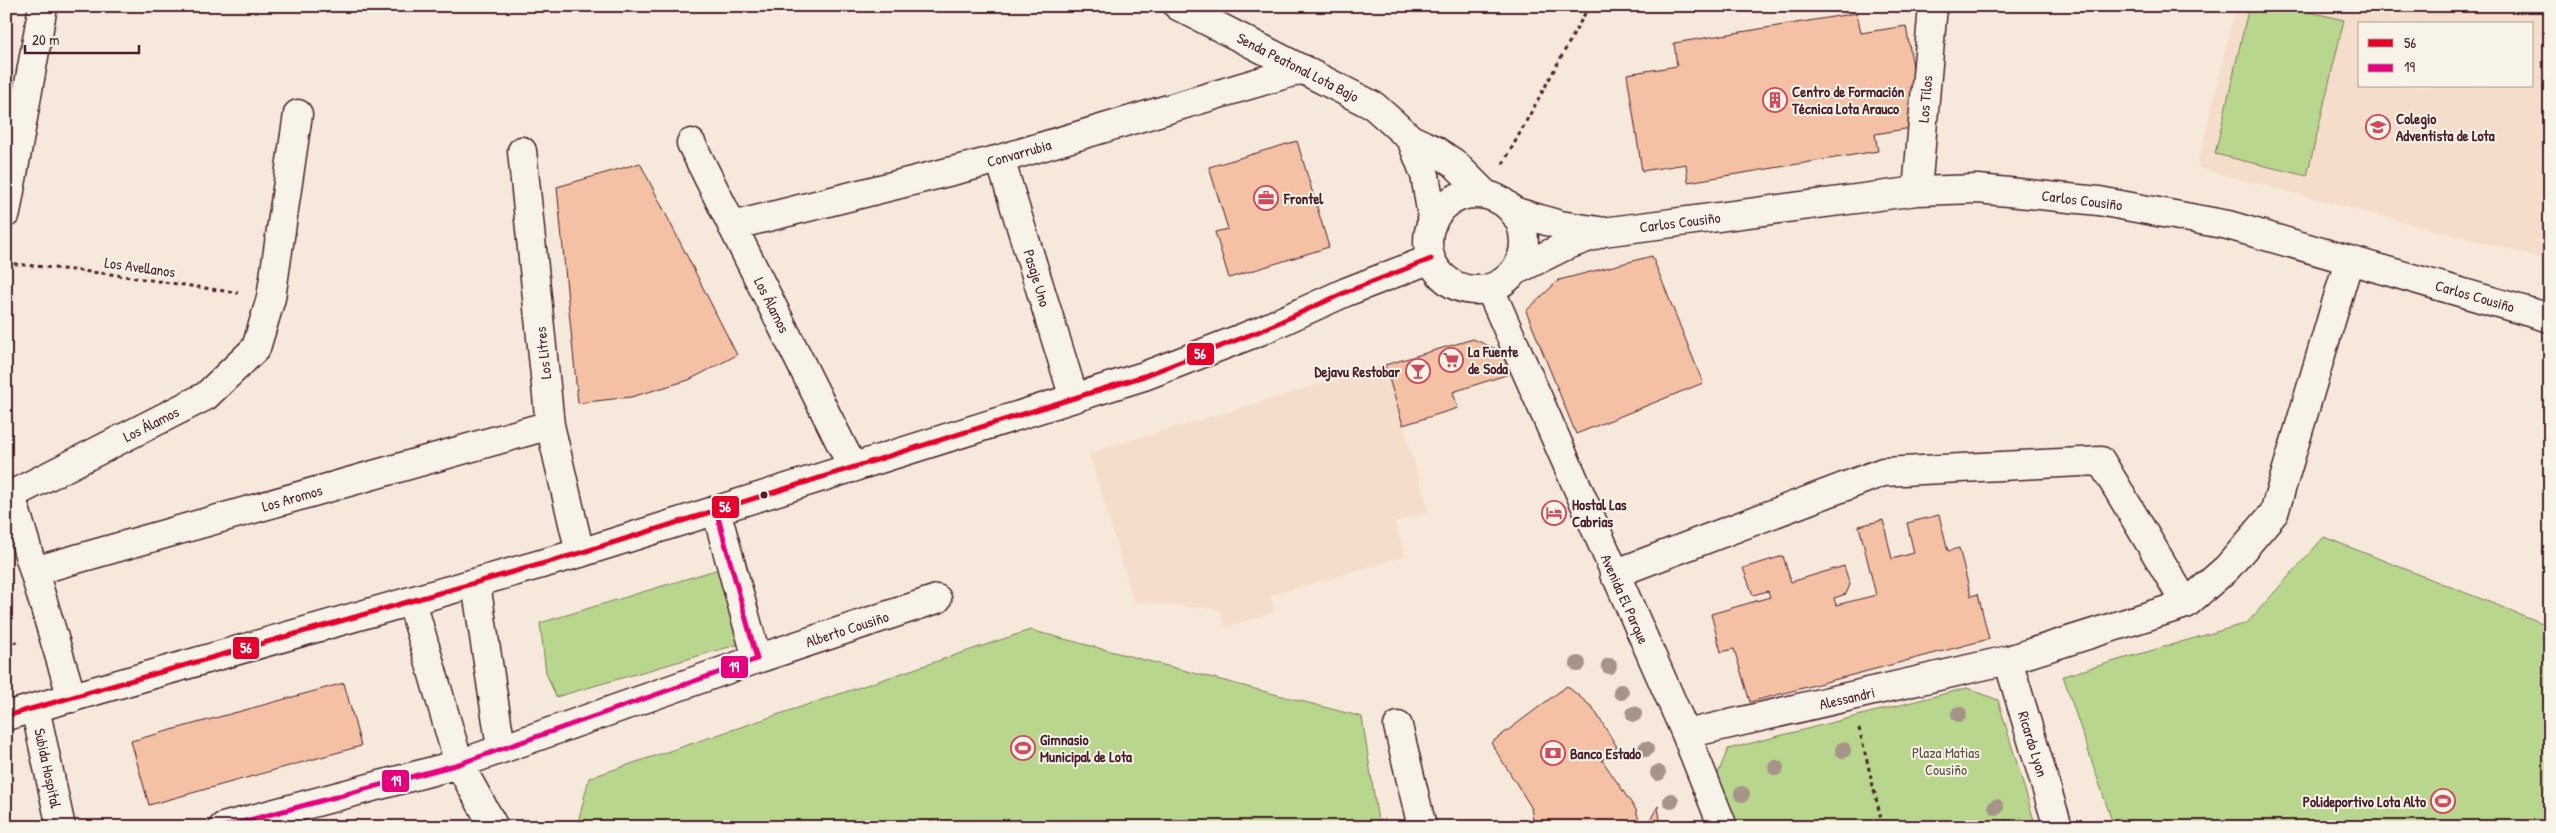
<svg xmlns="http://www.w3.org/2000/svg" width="2556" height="833" viewBox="0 0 2556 833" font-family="'Patrick Hand',sans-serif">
<rect width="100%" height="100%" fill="#f6e9db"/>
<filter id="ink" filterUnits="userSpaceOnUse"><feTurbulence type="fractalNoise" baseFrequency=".02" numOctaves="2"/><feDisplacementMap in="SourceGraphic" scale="10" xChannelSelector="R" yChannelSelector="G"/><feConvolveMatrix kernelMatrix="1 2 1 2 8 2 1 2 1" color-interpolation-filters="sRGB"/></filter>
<g filter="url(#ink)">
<path fill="#f5ddcb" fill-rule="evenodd" d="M2236,6H2550V260L2197,168ZM2360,24H2532V86H2360Z
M1385,365L1429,512L1395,522L1405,556L1270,596L1275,612L1226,627L1220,610L1134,602L1089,453Z"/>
<path fill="#b8d68e" stroke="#817a5c" d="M2249,6H2284L2344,20L2307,176L2215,154Z
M2324,537L2550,626V827H2114L2063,676L2247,623Z
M742,562L757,639L556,697L546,673L540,623Z
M1030,630L1362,717L1379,827H577L589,778Z
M1967,688L1998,700L2036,827H1733L1714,783L1728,749Z"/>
<path fill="#f4c1a5" stroke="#4a1f2b" d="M1857,13L1861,33L1906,26L1923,126L1875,134L1878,151L1688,182L1686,164L1642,171L1627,74L1677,66L1674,43Z
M1297,141L1329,247L1229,278L1215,232L1228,229L1209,167Z
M640,163L737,355L689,380L631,397L578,403L557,187Z
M1652,256L1703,383L1576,434L1526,311L1559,280Z
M1473,339L1503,352L1509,374L1453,392L1458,408L1403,425L1385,365Z
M1939,515L1948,551L1959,548L1971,596L1978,594L1989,639L1750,702L1734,649L1721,652L1711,614L1770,597L1768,591L1753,595L1743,568L1783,556L1791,582L1844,566L1850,585L1846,594L1834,598L1836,605L1876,595L1859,526L1883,520L1892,559L1914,553L1907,523Z
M344,683L361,746L149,805L131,741Z
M1567,686L1593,708L1617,747L1602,760L1636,810L1641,827H1534L1531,807L1491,743Z
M1658,806L1661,827H1646Z"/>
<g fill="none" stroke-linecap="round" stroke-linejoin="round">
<defs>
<path id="street" d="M691,143L853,468
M522,151L550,425L580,553
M1000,159L1074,398
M1917,191L1933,6
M1513,211L1560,225L1599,231
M6,213L43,6
M732,226L1000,159L1303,69
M1515,271L1565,246L1603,232L1917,191L1978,189L2099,201L2228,225L2550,318
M1490,289L1686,734L1723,827
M34,571L550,425
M1614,574L1883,472L2101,461L2186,604
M476,584L501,748
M412,602L459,764L494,827
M757,659L937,599
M2008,660L2058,827
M72,698L11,495L206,396L256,348L271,298L298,114
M35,708L61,827
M1398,726L1422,827
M1686,734L2008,660L2186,604L2227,568L2274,513L2349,260
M223,827L459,764L757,659L716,510"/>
<path id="secondary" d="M1178,6L1374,106L1411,139L1433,149L1454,163L1486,195
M1411,139L1425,175L1433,222
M1428 242a48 48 0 1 1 96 0a48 48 0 1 1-96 0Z
M6,716L580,553L1144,376L1260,331L1346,292L1431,259"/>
</defs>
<use href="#street" stroke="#4a1f2b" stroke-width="31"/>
<use href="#secondary" stroke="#4a1f2b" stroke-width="31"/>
<path stroke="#4a1f2b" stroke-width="3" stroke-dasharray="4 4" stroke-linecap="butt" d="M1503,164L1589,6
M6,263L110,274L238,293
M6,645L20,641
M1859,728L1883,827
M1990,827L2021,818"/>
<use href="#street" stroke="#f7f3e8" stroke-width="28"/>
<use href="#secondary" stroke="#f7f3e8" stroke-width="28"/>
<defs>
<path id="bus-1" d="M6,716L580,553L1144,376L1260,331L1346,292L1431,259"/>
<path id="bus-2" d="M223,827L459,764L757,659L716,510"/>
</defs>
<use href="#bus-1" stroke="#f7f3e8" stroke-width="9"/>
<use href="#bus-2" stroke="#f7f3e8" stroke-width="9"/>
<use href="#bus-1" stroke="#e4002b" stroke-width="5"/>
<use href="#bus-2" stroke="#e5007d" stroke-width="5"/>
</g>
<g fill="#a79388">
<circle cx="1578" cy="664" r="8"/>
<circle cx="1609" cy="666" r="8"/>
<circle cx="1621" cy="692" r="8"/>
<circle cx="1634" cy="714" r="8"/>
<circle cx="1959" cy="714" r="8"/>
<circle cx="1646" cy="749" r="8"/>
<circle cx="1843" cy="750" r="8"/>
<circle cx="1776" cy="768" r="8"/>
<circle cx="1658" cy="773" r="8"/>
<circle cx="1742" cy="794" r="8"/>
<circle cx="1671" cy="801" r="8"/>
<circle cx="1996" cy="807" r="8"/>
</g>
</g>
<defs>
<symbol id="building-ring" viewBox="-11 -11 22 22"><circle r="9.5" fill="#f7f3e8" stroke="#d1495b" stroke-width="1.5"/><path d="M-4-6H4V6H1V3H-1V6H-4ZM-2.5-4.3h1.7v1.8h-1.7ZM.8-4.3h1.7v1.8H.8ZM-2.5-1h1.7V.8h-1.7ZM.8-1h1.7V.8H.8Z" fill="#d1495b"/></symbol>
<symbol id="school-ring" viewBox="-11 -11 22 22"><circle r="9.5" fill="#f7f3e8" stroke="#d1495b" stroke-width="1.5"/><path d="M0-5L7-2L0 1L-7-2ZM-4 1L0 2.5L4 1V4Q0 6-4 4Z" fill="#d1495b"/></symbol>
<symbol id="office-ring" viewBox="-11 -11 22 22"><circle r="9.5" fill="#f7f3e8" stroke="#d1495b" stroke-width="1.5"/><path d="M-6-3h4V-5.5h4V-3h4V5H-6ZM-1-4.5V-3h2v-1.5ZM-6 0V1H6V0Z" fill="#d1495b"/></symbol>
<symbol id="supermarket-ring" viewBox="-11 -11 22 22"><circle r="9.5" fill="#f7f3e8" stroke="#d1495b" stroke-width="1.5"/><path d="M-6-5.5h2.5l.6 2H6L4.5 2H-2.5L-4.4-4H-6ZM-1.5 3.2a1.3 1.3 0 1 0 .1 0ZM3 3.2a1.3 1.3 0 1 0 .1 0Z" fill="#d1495b"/></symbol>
<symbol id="bar-ring" viewBox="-11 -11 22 22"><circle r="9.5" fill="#f7f3e8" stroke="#d1495b" stroke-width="1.5"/><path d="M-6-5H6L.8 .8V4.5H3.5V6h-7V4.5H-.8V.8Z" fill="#d1495b"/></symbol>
<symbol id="hotel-ring" viewBox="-11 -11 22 22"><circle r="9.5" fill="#f7f3e8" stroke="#d1495b" stroke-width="1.5"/><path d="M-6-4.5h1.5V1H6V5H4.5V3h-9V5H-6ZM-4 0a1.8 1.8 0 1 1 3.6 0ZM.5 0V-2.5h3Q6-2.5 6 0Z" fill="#d1495b"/></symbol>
<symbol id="stadium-ring" viewBox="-11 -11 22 22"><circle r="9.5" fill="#f7f3e8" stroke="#d1495b" stroke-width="1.5"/><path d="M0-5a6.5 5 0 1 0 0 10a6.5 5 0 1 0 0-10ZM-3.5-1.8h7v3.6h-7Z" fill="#d1495b"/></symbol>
<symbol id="bank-ring" viewBox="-11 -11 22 22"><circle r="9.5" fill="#f7f3e8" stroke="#d1495b" stroke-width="1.5"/><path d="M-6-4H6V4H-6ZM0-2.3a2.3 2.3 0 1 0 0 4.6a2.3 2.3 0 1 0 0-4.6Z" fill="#d1495b"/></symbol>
</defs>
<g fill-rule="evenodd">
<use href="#building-ring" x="1761" y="86" width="28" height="28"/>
<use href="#school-ring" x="2364" y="113" width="28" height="28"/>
<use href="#office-ring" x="1252" y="184" width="28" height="28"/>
<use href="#supermarket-ring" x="1437" y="346" width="28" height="28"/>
<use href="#bar-ring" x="1404" y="357" width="28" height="28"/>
<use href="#hotel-ring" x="1540" y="499" width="28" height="28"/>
<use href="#stadium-ring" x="1009" y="734" width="28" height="28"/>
<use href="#bank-ring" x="1539" y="739" width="28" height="28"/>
<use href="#stadium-ring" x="2429" y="787" width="28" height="28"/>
</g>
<circle fill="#4a1f2b" stroke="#f7f3e8" stroke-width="2" cx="764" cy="495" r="4.5"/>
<g text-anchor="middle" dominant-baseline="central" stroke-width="4" stroke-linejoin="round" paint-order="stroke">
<g font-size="15" fill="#4a1f2b" stroke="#f7f3e8">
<text transform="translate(1298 67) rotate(27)">Senda Peatonal Lota Bajo</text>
<text transform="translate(1925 99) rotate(-85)">Los Tilos</text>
<text transform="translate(1019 153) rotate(-16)">Convarrubia</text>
<text transform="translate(2082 200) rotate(7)">Carlos Cousiño</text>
<text transform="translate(1680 222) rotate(-7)">Carlos Cousiño</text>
<text transform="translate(140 267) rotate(8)">Los Avellanos</text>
<text transform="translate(1037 278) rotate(73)">Pasaje Uno</text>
<text transform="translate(2475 296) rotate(16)">Carlos Cousiño</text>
<text transform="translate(772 305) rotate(63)">Los Álamos</text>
<text transform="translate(543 353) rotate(-96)">Los Litres</text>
<text transform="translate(151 424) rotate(-27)">Los Álamos</text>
<text transform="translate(292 498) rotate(-16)">Los Aromos</text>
<text transform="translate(1625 599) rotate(66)">Avenida El Parque</text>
<text transform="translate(847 629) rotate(-18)">Alberto Cousiño</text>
<text transform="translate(1847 698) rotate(-13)">Alessandri</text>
<text transform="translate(2033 744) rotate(73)">Ricardo Lyon</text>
<text transform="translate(48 768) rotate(78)">Subida Hospital</text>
</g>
<g font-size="15" font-weight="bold" fill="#4a1f2b" stroke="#f7f3e8" text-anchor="start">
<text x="1792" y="91">Centro de Formación<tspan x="1792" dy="17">Técnica Lota Arauco</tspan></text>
<text x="2396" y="118">Colegio<tspan x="2396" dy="17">Adventista de Lota</tspan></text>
<text x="1284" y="198">Frontel</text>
<text x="1468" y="351">La Fuente<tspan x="1468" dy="17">de Soda</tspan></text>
<text x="1400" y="371" text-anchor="end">Dejavu Restobar</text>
<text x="1572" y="504">Hostal Las<tspan x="1572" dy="17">Cabrias</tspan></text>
<text x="1040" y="739">Gimnasio<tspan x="1040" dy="17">Municipal de Lota</tspan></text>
<text x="1570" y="753">Banco Estado</text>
<text x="2426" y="801" text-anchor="end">Polideportivo Lota Alto</text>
</g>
<g font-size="15" fill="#664d44" stroke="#f7f3e8">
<text x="1946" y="752">Plaza Matias<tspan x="1946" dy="17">Cousiño</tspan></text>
</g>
</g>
<g stroke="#f7f3e8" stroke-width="2">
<rect x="1186" y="342" width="29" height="24" rx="5" fill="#e4002b"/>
<rect x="711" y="495" width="29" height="24" rx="5" fill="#e4002b"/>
<rect x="232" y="636" width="28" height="24" rx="5" fill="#e4002b"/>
<rect x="720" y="655" width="29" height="24" rx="5" fill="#e5007d"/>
<rect x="381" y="769" width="29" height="24" rx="5" fill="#e5007d"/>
</g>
<g font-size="14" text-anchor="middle" font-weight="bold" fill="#fff">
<text x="1200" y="359">56</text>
<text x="725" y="512">56</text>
<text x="246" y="653">56</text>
<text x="734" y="672">19</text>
<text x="396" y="786">19</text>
</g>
<rect width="2556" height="833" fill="none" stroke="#f7f3e8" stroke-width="25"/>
<rect x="12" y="12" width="2531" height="808" fill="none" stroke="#4a1f2b" stroke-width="2" filter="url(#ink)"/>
<rect x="2358" y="22" width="175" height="65" fill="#f7f3e8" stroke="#b29e9c"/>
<rect x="2368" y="39" width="25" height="8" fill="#e4002b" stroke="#b29e9c"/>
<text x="2404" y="48" font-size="15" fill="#4a1f2b">56</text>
<rect x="2368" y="64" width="25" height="8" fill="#e5007d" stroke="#b29e9c"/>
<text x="2404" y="72" font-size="15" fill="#4a1f2b">19</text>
<path d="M25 45v8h114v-8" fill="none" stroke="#4a1f2b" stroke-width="2.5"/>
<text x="32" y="45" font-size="15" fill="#4a1f2b" stroke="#f7f3e8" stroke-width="4" paint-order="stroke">20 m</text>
</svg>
